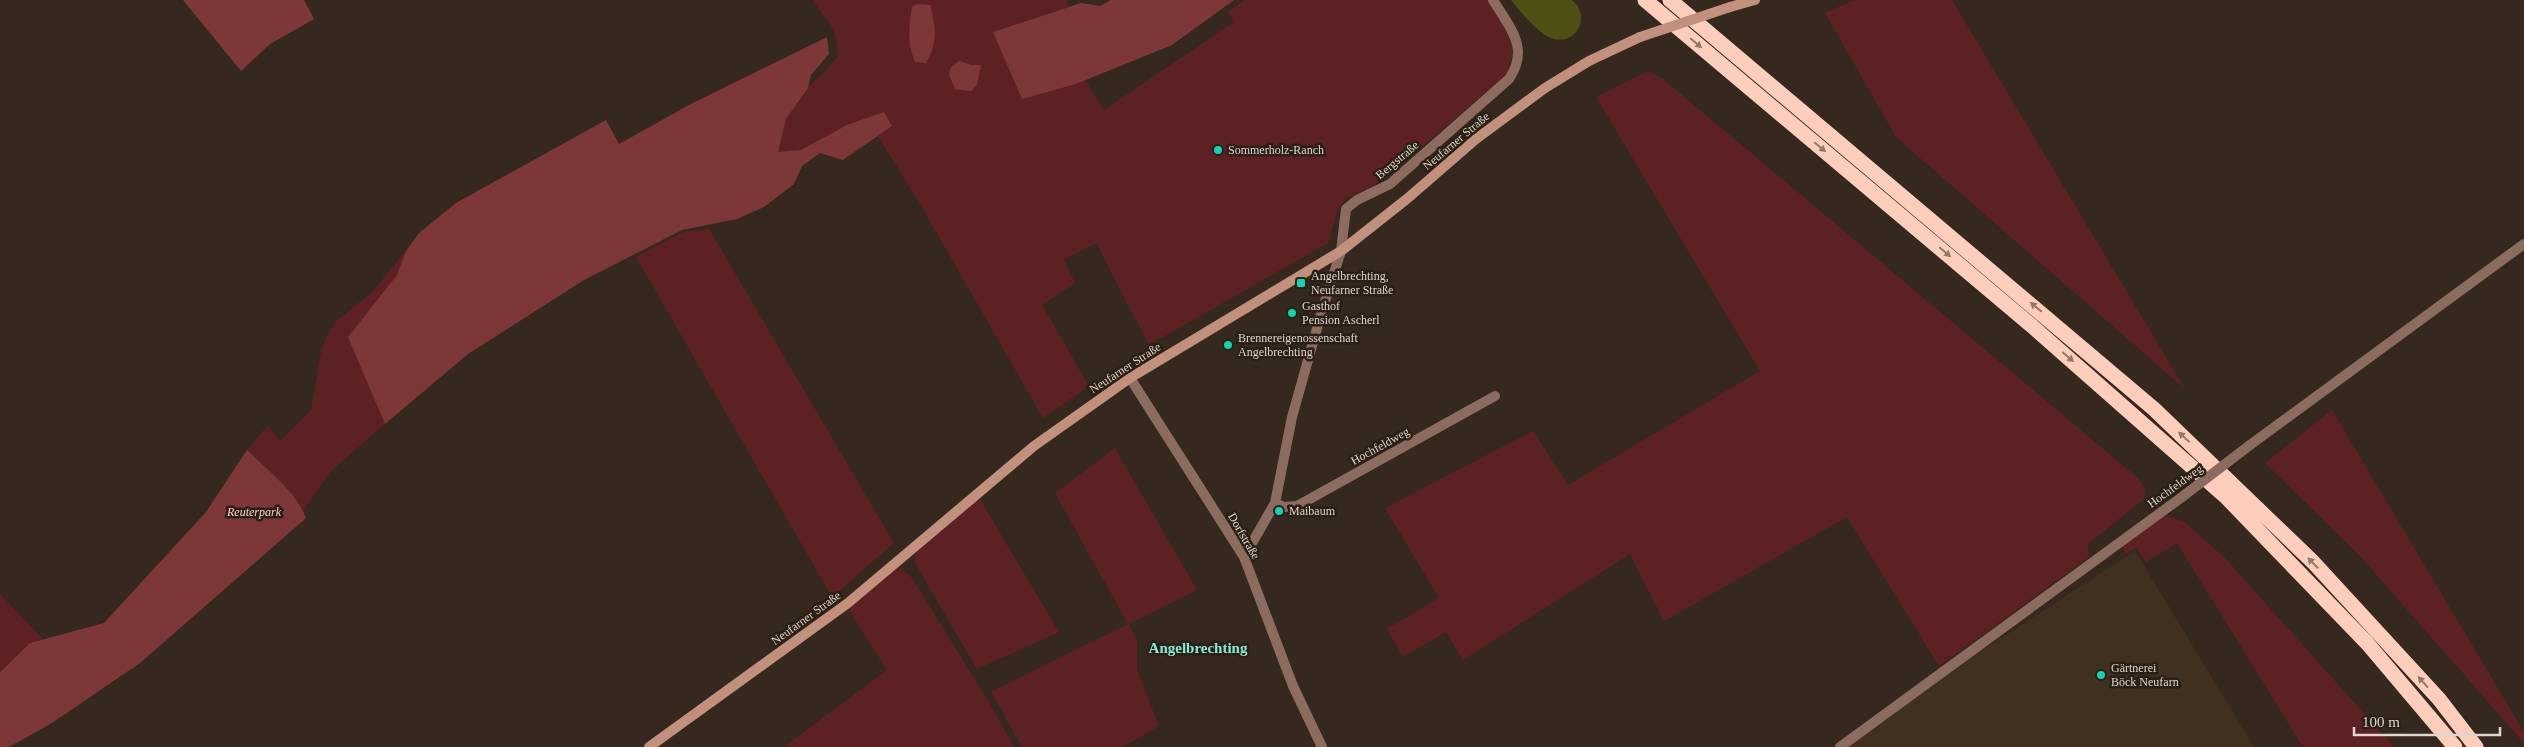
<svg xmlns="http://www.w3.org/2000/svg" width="2524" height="747" viewBox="0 0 2524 747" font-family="Georgia,serif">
<rect width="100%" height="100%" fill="#35291f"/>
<path fill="#403020" d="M2135,551L2254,747H1847L1969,659Z"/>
<path fill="#5d2124" d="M812,0H1066L1068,7L993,32L1076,84L1085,80L1104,110L1234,22L1228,12L1244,0H1489C1507,30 1521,39 1506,75L1386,177L1367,189L1346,198L1338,209L1328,243L1149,345L1096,243L1064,259L1075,283L1042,305L1089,386L1043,418L920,204L878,136L892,126L847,125L801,150L777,153L786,119L808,88L838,57C837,26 829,23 812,0Z
M1855,0H1952L2185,389L1896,137L1825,13Z
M1648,71L1663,79L2138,478L2145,489L2144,499L2088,544L2089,557L1939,666L1847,517L1664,621L1630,554L1463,660L1446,632L1403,657L1387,629L1439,598L1385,508L1533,431L1568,485L1760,371L1596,97Z
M709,229L894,543L832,597L636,257L684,232Z
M406,251L398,275L349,337L385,424L331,471L303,511L283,486L247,450L268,425L280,441L311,410L322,347L335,322L371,293Z
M2332,410L2524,732V743L2361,557L2265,463Z
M1115,448L1197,590L1129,624L1137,642V670L1159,726L1123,747H1022L991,692L1128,624L1055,493Z
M978,496L1059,632L977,669L915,563L916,550Z
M2167,516L2185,522L2226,559L2394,747H2303L2177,543L2146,562L2136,548L2126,554L2121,545L2157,518Z
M898,566L912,578L990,704L1014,747H784L887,670L848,609Z
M0,594L43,639L30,643L0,671Z"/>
<path fill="#7e3739" d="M183,0H304L314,19L270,44L241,71Z
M1111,0H1234L1172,45L1076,84L1022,99L993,32L1081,3L1100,6Z
M918,4L930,5C936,27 938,43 926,63L915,62C907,44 909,26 912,7Z
M827,37L829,54L811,75L808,88L786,119L778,152L801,150L847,125L884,112L892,126L843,160L820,153L802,166L794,184L764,207L737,219L682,230L584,280L468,354L385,424L348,337L397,275L406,251L419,233L456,203L606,120L619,144L689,105Z
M959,61L971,65H981L977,85L971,91L955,89L949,74L951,67Z
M247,450C267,470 296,491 306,518L140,663L52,723L9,747H0V672L30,643L104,623L206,512Z"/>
<path fill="#4f4f13" d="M1511,0H1572C1591,15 1578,44 1554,39C1541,37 1519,10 1511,0Z"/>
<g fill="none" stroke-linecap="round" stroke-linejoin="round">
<path stroke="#8c6c60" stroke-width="10" d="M1130,378L1244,557L1293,686L1322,747
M2250,445L2524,244
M1275,503L1284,507L1297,506L1495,396
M1244,557L1275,503L1292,417L1321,314L1341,251L1346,209L1357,200L1390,184L1509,79C1530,48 1510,28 1493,0
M1840,747L2182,497"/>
<path stroke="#c2907c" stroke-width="10" d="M1730,7L1755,0
M649,747L848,603L1034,446L1130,378L1341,251L1408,198L1476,139L1545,88L1589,61L1640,37"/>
<path stroke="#fdcebb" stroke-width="15" d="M1645,0L2032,326L2227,498L2367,643L2455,747
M1670,0L2154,409L2313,562L2439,699L2476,747"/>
<path stroke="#8c6c60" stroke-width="10" d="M2182,497L2250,445"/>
<path stroke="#c2907c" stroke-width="10" d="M1640,37L1730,7"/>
</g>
<defs><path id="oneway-solid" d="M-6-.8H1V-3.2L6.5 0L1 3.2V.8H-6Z" transform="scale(1.25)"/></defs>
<g fill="#947768">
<use href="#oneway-solid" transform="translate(1696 43) rotate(40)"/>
<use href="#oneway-solid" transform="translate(1820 147) rotate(40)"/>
<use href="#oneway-solid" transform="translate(1945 252) rotate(40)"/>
<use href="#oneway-solid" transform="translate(2036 307) rotate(-140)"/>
<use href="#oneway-solid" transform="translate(2068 357) rotate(41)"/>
<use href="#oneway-solid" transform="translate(2184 437) rotate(-137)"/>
<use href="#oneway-solid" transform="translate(2313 563) rotate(-134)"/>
<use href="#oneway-solid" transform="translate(2423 682) rotate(-132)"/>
</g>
<g fill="#10d5b4" stroke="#2b2015" stroke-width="2">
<circle cx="1218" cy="150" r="5"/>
<rect x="1296" y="278" width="10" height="10" rx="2.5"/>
<circle cx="1292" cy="313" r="5"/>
<circle cx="1228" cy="345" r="5"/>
<circle cx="1279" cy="511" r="5"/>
<circle cx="2101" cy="675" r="5"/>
</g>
<g text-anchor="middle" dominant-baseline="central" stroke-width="5" stroke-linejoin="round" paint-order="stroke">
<g font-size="12" fill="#ded6cf" stroke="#2b2015">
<text transform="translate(1456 141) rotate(-40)">Neufarner Straße</text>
<text transform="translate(1397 160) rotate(-40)">Bergstraße</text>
<text transform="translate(1125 368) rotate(-33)">Neufarner Straße</text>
<text transform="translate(1380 446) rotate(-29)">Hochfeldweg</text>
<text transform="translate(2175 486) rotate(-36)">Hochfeldweg</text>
<text transform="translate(1244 536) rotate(60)">Dorfstraße</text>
<text transform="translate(806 618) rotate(-36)">Neufarner Straße</text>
</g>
<g font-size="12" fill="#ded6cf" stroke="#2b2015" text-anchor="start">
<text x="1228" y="150">Sommerholz-Ranch</text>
<text x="1311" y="276">Angelbrechting,<tspan x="1311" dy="14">Neufarner Straße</tspan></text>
<text x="1302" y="306">Gasthof<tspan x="1302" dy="14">Pension Ascherl</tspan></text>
<text x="1238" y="338">Brennereigenossenschaft<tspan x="1238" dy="14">Angelbrechting</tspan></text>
<text x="1289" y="511">Maibaum</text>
<text x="2111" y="668">Gärtnerei<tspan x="2111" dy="14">Böck Neufarn</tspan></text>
</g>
<g font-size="12" font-style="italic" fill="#fed1cf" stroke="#2b2015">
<text x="254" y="512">Reuterpark</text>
</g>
<g font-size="15" font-weight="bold" fill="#87ead1" stroke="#2b2015">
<text x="1198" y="648">Angelbrechting</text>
</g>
</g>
<path d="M2354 727v8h146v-8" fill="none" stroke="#ded6cf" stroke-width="2.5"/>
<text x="2362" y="727" font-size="15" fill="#ded6cf" stroke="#2b2015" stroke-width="4" paint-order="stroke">100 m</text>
</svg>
